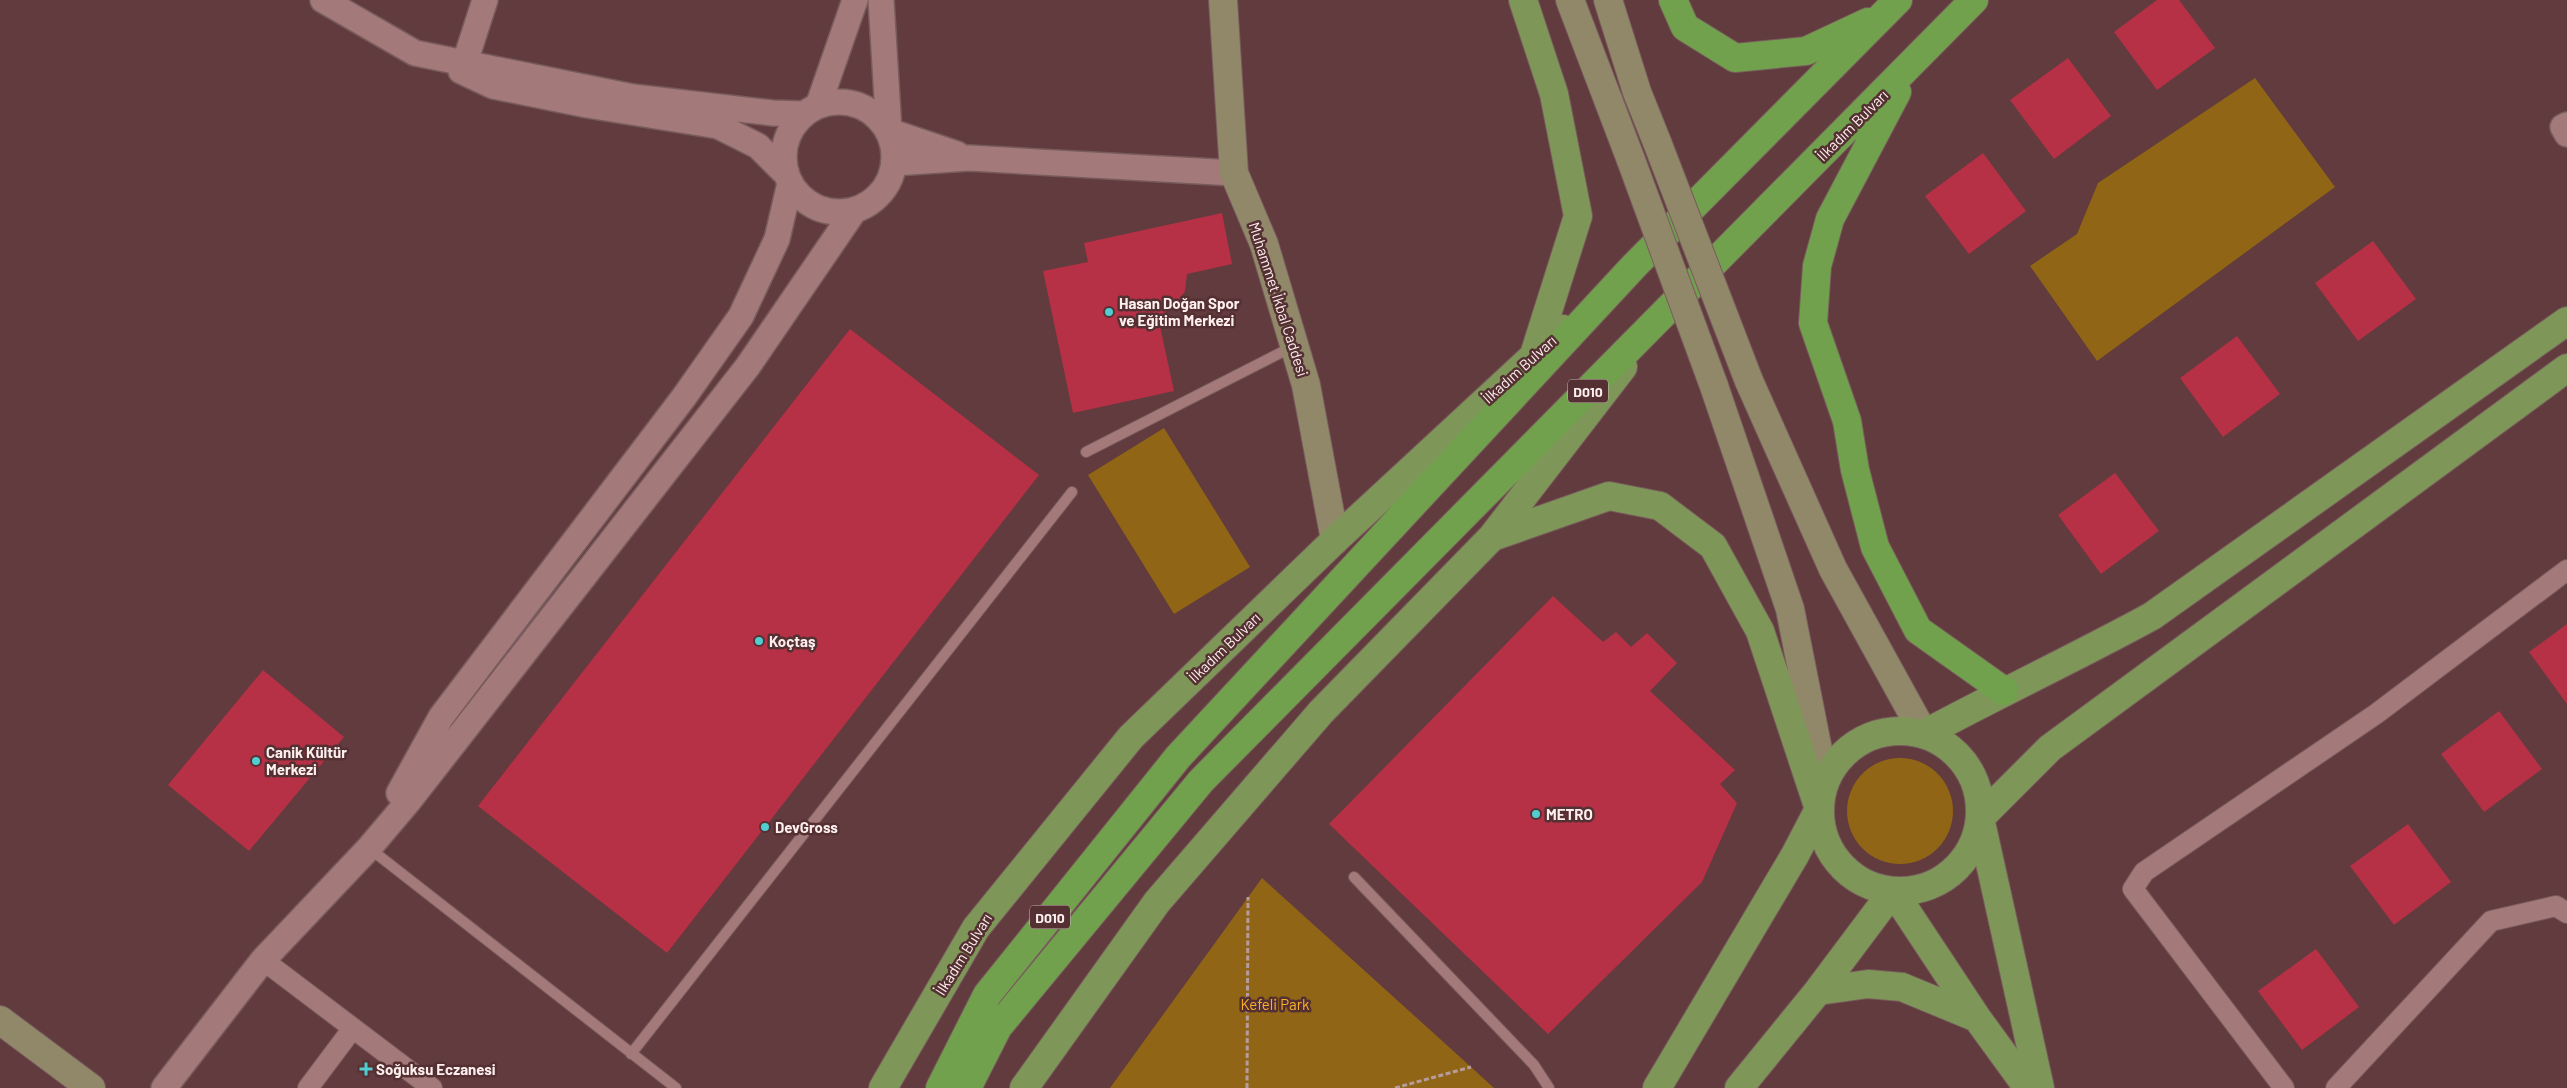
<svg xmlns="http://www.w3.org/2000/svg" width="2567" height="1088" viewBox="0 0 2567 1088" font-family="Barlow,sans-serif">
<rect width="100%" height="100%" fill="#613b3d"/>
<path fill="#916516" d="M2255,78L2335,187L2097,361L2030,266L2077,234L2098,183Z
M1164,428L1250,567L1174,614L1088,475Z
M1847 811a53 53 0 1 1 106 0a53 53 0 1 1-106 0Z
M1262,878L1471,1067L1494,1088H1110Z"/>
<path fill="#b63146" d="M2157,0H2179L2215,48L2157,90L2114,32Z
M2068,58L2111,116L2054,159L2010,100Z
M1983,153L2026,211L1969,254L1925,196Z
M1222,213L1232,264L1187,274L1185,291L1174,307L1158,317L1174,391L1073,413L1043,271L1088,262L1084,243Z
M2373,241L2416,299L2358,341L2315,283Z
M850,329L1039,475L667,953L478,806Z
M2237,336L2280,394L2223,437L2180,378Z
M2115,473L2159,531L2101,574L2058,515Z
M1553,596L1603,642L1616,632L1631,647L1647,633L1677,663L1650,691L1735,770L1720,784L1737,803L1702,882L1548,1034L1329,824Z
M2567,624V704L2529,652Z
M263,670L344,737L249,851L168,785Z
M2499,711L2542,769L2484,812L2441,754Z
M2408,824L2451,882L2394,925L2350,866Z
M2316,949L2359,1007L2302,1050L2258,991Z"/>
<g fill="none" stroke-linecap="round" stroke-linejoin="round">
<defs>
<path id="service" d="M1086,452L1294,346
M369,848L676,1088
M1354,877L1534,1065L1549,1088
M631,1054L1072,492"/>
<path id="minor" d="M263,960L432,1088
M308,1088L353,1028
M2284,1088L2133,889L2144,872L2376,714L2567,570
M2336,1088L2491,921L2556,906L2567,913"/>
<path id="tertiary" d="M323,0L415,53L633,97L773,113L804,114
M881,0L889,131L957,154
M465,62L485,0
M461,71L493,86L587,105L718,126L758,146L787,175
M784 157a55 55 0 1 1 110 0a55 55 0 1 1-110 0Z
M818,106L855,0
M2567,125L2563,127L2567,134
M895,163L969,158L1234,173
M399,793L441,717L684,397L741,316L777,239L790,183
M164,1088L263,960L369,848L408,802L748,366L854,211"/>
<path id="secondary" d="M1223,0L1234,173L1264,244L1306,385L1335,540
M1570,0L1631,160
M1608,0L1637,92L1657,142
M1749,381L1833,569L1924,734
M1714,386L1790,609L1818,750L1819,802
M0,1020L91,1088"/>
<path id="primary" d="M1523,0L1554,94L1578,216L1535,352
M1492,537L1609,496L1660,506L1713,546L1760,631L1819,809L1795,855L1657,1088
M1820 811a80 80 0 1 1 160 0a80 80 0 1 1-160 0Z
M1924,734C2000,693 2077,657 2152,616L2567,321
M1818,991L1868,984L1902,987L1977,1018
M883,1088L976,928L1131,737L1335,540L1563,329
M1024,1088L1157,902L1321,712L1492,537L1623,367
M1739,1088L1818,991L1893,891L1977,1018L2028,1088
M2040,1088L1980,818L2050,748L2567,368"/>
<path id="trunk" d="M1673,0L1685,27L1735,58L1806,51L1868,22
M1897,92L1830,219L1817,266L1813,323L1847,421L1855,470L1875,547L1918,630L2004,691
M940,1088L987,995L1178,757L1635,265L1898,0
M967,1088L998,1027L1201,781L1974,0"/>
</defs>
<use href="#service" stroke="#785b5c" stroke-width="12"/>
<use href="#minor" stroke="#785b5c" stroke-width="22"/>
<use href="#tertiary" stroke="#785b5c" stroke-width="28"/>
<use href="#secondary" stroke="#785b5c" stroke-width="30"/>
<use href="#primary" stroke="#785b5c" stroke-width="30"/>
<use href="#trunk" stroke="#785b5c" stroke-width="30"/>
<path stroke="#b69c9d" stroke-width="3" stroke-dasharray="5 2.5" stroke-linecap="butt" d="M1247,1088L1248,897
M1395,1088L1471,1067"/>
<use href="#service" stroke="#a4797a" stroke-width="10"/>
<use href="#minor" stroke="#a4797a" stroke-width="20"/>
<use href="#tertiary" stroke="#a4797a" stroke-width="25"/>
<use href="#secondary" stroke="#91886a" stroke-width="28"/>
<use href="#primary" stroke="#7e9759" stroke-width="28"/>
<use href="#trunk" stroke="#72a14e" stroke-width="28"/>
<defs>
<path id="secondary-bridge" d="M1657,142L1749,381
M1631,160L1714,386"/>
</defs>
<use href="#secondary-bridge" stroke="#785b5c" stroke-width="30" stroke-linecap="butt"/>
<use href="#secondary-bridge" stroke="#91886a" stroke-width="28"/>
</g>
<g fill="#52cdcf" stroke="#553032" stroke-width="2">
<circle cx="1109" cy="312" r="5"/>
<circle cx="759" cy="641" r="5"/>
<circle cx="256" cy="761" r="5"/>
<circle cx="1536" cy="814" r="5"/>
<circle cx="765" cy="827" r="5"/>
<path d="M363.5 1061.5h5v5h5v5h-5v5h-5v-5h-5v-5h5z"/>
</g>
<g text-anchor="middle" dominant-baseline="central" stroke-width="5" stroke-linejoin="round" paint-order="stroke">
<g fill="#553032" stroke="#cbb6b6" stroke-width="1">
<rect x="1568" y="379.5" width="40" height="23" rx="4"/>
<rect x="1030" y="905.5" width="40" height="23" rx="4"/>
</g>
<g font-size="14" font-weight="bold" fill="#feefef">
<text x="1588" y="391">D010</text>
<text x="1050" y="917">D010</text>
</g>
<g font-size="15" fill="#feefef" stroke="#553032">
<text transform="translate(1852 125) rotate(-45)">İlkadım Bulvarı</text>
<text transform="translate(1279 299) rotate(72)">Muhammet İkbal Caddesi</text>
<text transform="translate(1519 369) rotate(-42)">İlkadım Bulvarı</text>
<text transform="translate(1224 647) rotate(-44)">İlkadım Bulvarı</text>
<text transform="translate(963 954) rotate(-58)">İlkadım Bulvarı</text>
</g>
<g font-size="15" font-weight="bold" fill="#feefef" stroke="#553032" text-anchor="start">
<text x="1119" y="303">Hasan Doğan Spor<tspan x="1119" dy="17">ve Eğitim Merkezi</tspan></text>
<text x="769" y="641">Koçtaş</text>
<text x="266" y="752">Canik Kültür<tspan x="266" dy="17">Merkezi</tspan></text>
<text x="1546" y="814">METRO</text>
<text x="775" y="827">DevGross</text>
<text x="376" y="1069">Soğuksu Eczanesi</text>
</g>
<g font-size="15" fill="#f9b12a" stroke="#553032">
<text x="1275" y="1004">Kefeli Park</text>
</g>
</g>
</svg>
